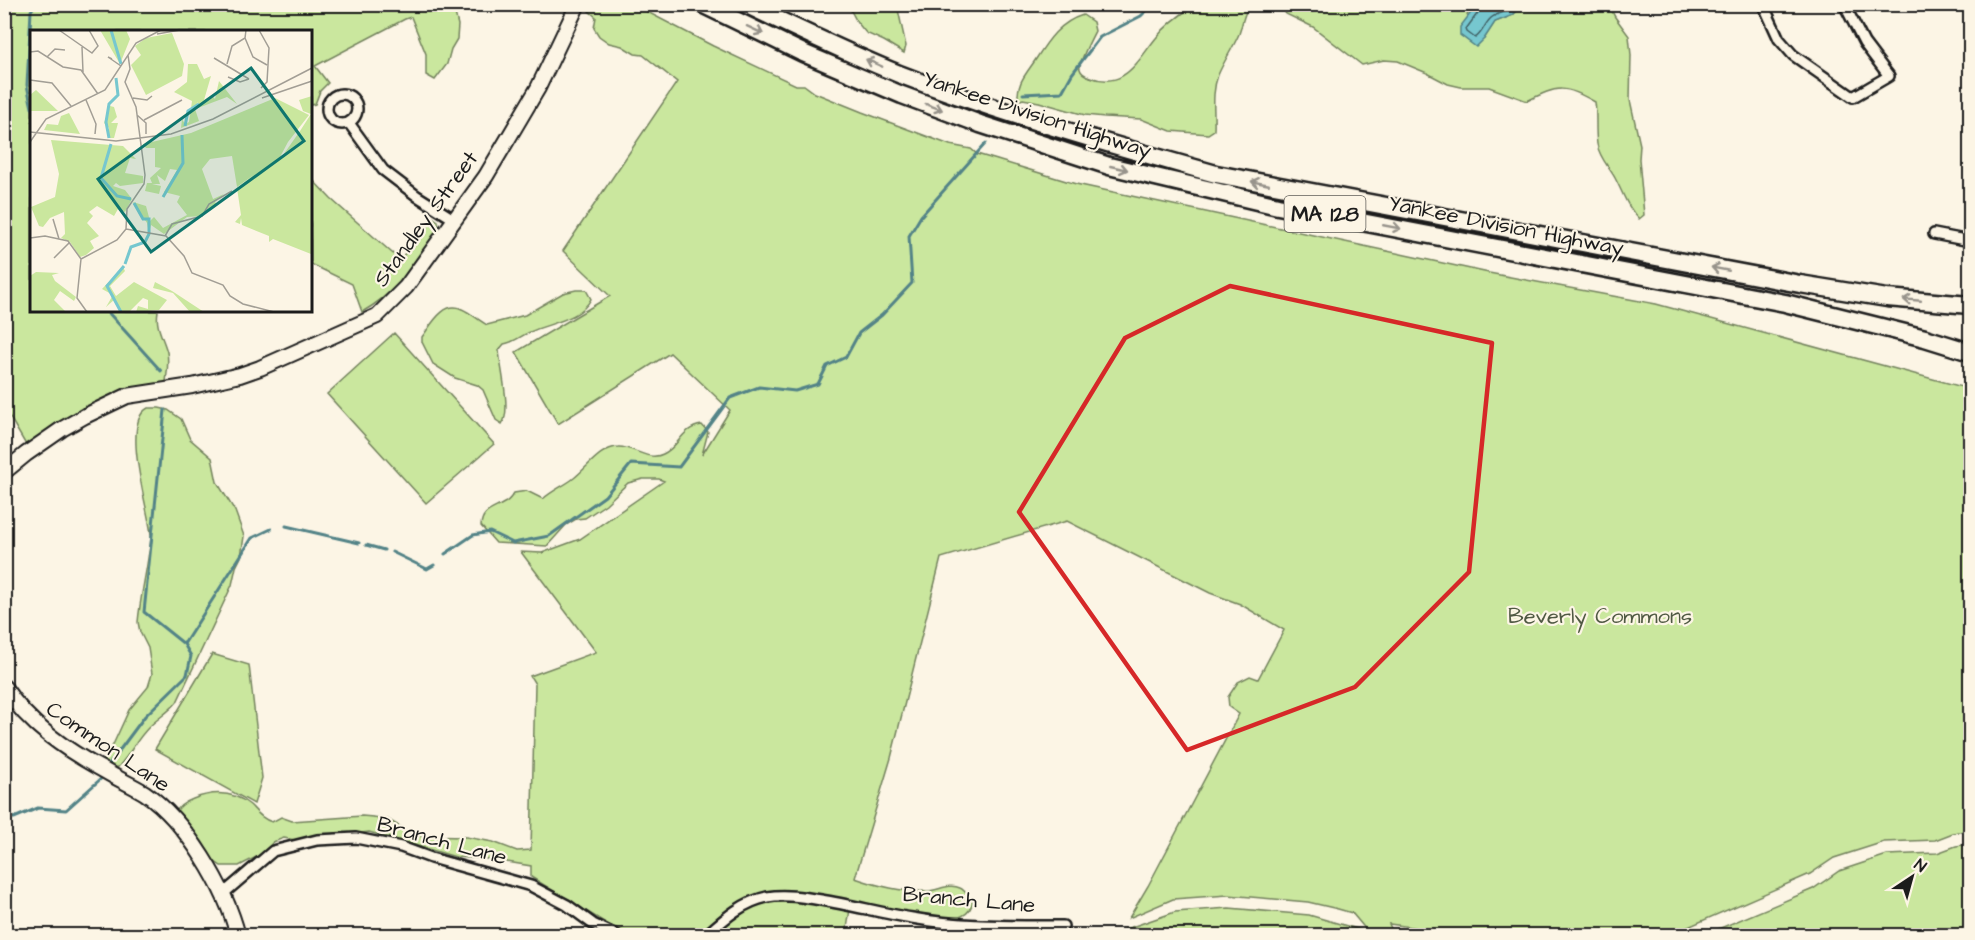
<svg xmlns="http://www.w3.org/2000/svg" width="1975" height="940" viewBox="0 0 1975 940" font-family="'Architects Daughter',sans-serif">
<rect width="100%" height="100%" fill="#fcf5e5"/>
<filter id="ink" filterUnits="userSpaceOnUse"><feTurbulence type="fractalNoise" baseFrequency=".0167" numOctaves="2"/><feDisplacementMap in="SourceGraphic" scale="12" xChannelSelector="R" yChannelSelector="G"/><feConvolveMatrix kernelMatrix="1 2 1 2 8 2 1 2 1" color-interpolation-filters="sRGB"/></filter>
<g filter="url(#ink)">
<path fill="#cae79e" stroke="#73825d" stroke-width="1.5" d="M1284,4L1477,5L1467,15L1484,39L1495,22L1513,15L1522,5H1609L1615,17L1629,36L1631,55L1630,100L1640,145L1639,159L1644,215L1639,219C1627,207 1623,193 1615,178C1609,167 1599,157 1597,144C1595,130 1597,116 1595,102C1564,85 1559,85 1527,101L1489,87H1461L1448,84L1427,73L1398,61L1384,60L1362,65L1313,27L1286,14L1282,8Z
M5,5H453L458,25L457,39L451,49L447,64L435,80L426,75V54L411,17L405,19L315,66L328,83L320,91L315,104L311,105L310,32H32V310L158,311C155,327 163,337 167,352C169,362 167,372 166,382L161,386L73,418L26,445L5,409Z
M593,5H634L713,46L796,85H804L815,93L862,112L950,145L971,149L977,154L997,160L1076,184L1489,273L1656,304L1970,389V830L1953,833L1935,840L1884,842L1834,858L1810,874L1672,934L1441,931L1389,924L1394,935H1119L1123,930L1175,912L1229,908L1309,915L1368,932L1352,913L1338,909L1308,902L1228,895L1173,899L1129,918L1148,886L1239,714L1229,707L1228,697L1238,682L1250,676L1258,679L1284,630L1240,604L1210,593L1067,521L941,558L891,758L855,878C878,886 904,893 928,891C940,890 949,883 960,888C965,890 969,897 973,901C971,908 969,913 962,916C948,923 871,911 850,909L846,935H625L531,877V866L489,859L456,857L369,832L301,841L284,838L273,842L264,853L239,866H221L211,859L175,814C178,806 185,802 193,799C213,791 233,791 250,805C257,812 262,819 272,822L281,817L292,821L362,816L373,817L387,819L416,836L466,837L493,842L517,851L531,850L535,684L530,676L596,652L521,552L542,553L580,539L664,481L659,479H643L628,483L606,504L585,518L576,519L566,525L547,546L496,543L481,526C482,510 493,510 504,503C509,501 511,497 514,493L527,491L543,499C553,490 564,486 574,478C586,469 601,447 618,447C633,446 648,462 663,454C680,446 681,428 702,425L708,432L702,455L730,410L670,353L558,424L516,352L610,296L563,251L677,82L643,55L635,54L622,46L609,43L599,36L594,28L596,17L589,11Z
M848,5H897L906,46L904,53L884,41L866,33L857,22Z
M1195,5H1251C1243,13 1243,23 1239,34C1233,48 1224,61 1218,75C1211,94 1215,112 1214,130L1208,134L1171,131L1141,119L1105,117L1085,115L1039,102L1023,99L1018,101C1016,83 1027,73 1036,59C1048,40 1060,22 1083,15L1093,22L1095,31C1092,37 1078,64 1080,69C1081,73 1087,76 1090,77C1100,81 1113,82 1122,76C1136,68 1146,50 1156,38C1166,25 1181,14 1195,5Z
M310,177L331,199L400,260L432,217L438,221L439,227L437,234C415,264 395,294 362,312L352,284L311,264Z
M576,290H586L591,299C580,320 549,323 530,332C520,336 515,342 504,344L499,350C500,367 512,411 502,424L496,420L483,390L477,385L455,378L433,364L422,342V337C431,325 444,300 462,309C471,313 478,320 487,325L525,315L563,293Z
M394,333L494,444L426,503L327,394Z
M148,408H159L168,410L181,419L190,439L212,458L217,482L235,511L244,536L241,557L236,567L232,585L177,702C169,712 158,718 149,727C134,742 129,758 113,772L101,765L112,747L129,710L148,687L152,674L148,648L140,632L138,622C140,600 145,579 148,558C149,551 151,543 151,535C149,510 120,422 148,408Z
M212,654L249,665L262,778L254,804L155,749Z
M1970,844V935H1704L1813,889L1839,871L1887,855L1937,853L1956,846Z"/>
<path fill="#76c7cf" stroke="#528387" stroke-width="1.5" d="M1477,5V4L1522,5L1513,15L1495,22L1484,39L1476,47L1460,35V27Z"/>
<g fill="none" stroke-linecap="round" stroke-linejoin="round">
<path stroke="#406064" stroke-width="1.5" d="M1481,4L1480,10L1466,29L1467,32L1475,38C1482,34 1484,25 1490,19C1496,12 1506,15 1515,4"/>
<path stroke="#528387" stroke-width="3" d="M1023,94L1062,92L1072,74L1100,37L1141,16L1153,4
M32,108L27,85L31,11L35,4
M106,310L161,371
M286,526L359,543
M366,545L384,550
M392,552L427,569L434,565
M445,554L473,535L490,532L513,543L549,536L605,496L631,464L679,467L730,398L759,387L795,391L818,384L827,366L846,357L859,333L882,315L912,283L909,236L921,216L986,143
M184,644L252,538L271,529
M107,767L145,716L187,675L191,656L184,644L144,612L165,410
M4,816L14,818L38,808L66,810L104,776"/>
<defs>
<path id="street" d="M1763,4L1779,39L1793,55L1853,97L1889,76L1864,43L1844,4
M327 109a15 15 0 1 1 30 0a15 15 0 1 1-30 0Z
M349,123L383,170L417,196L455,220
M1934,234L1970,241
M223,894L273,851L317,840L356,838L401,847L431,858L531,886L567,905L593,924L618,936
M705,936C723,920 742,902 767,897C785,894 803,897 821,900C852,905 881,913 912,918C961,927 1013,926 1063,926"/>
<path id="secondary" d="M4,472L26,454L62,429L85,416L127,396L192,386L240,375L260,368L377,316L406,287L486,176L538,88L578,4
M4,687C29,725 66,750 105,771C118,779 132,785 145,793C186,821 226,888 238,936"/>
<path id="highway" d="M702,4L803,53L902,95L980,124L1109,166L1278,206L1785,303L1925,338L1970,352
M745,4C796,28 847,53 899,74C1003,114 1109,144 1216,174L1800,284L1887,298L1970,305"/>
</defs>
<use href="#street" stroke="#1c1c1c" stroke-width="14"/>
<use href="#secondary" stroke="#1c1c1c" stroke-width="18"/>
<use href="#highway" stroke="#1c1c1c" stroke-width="21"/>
<use href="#street" stroke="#fcf5e5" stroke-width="9"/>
<use href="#secondary" stroke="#fcf5e5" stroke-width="14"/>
<use href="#highway" stroke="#fcf5e5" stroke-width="16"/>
</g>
<defs><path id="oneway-shaft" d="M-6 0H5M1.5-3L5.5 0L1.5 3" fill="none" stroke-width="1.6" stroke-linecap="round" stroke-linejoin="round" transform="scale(1.5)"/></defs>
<g stroke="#97938b">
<use href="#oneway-shaft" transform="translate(755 30) rotate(25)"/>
<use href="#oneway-shaft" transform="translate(874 63) rotate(-156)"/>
<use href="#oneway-shaft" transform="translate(934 107) rotate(20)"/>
<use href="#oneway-shaft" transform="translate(1119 168) rotate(13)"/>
<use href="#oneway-shaft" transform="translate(1260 183) rotate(-169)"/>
<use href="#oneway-shaft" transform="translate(1392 227) rotate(11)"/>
<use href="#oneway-shaft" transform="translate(1720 269) rotate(-169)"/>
<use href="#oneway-shaft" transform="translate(1912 300) rotate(-175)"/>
</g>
</g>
<path fill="none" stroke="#d62828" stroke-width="4.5" stroke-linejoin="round" d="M1230,286L1492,343L1469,572L1355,687L1187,750L1019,512L1125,338Z"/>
<g text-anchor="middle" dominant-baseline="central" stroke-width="4.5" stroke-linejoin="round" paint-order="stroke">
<rect fill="#fcf5e5" stroke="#5f5d58" stroke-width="1.5" x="1284.5" y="196" width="81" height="36" rx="4.5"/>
<g font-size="21" font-weight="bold" fill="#1c1c1c">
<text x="1325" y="214">MA 128</text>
</g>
<g font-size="22" fill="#1c1c1c" stroke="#fcf5e5">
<text transform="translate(1037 115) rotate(18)">Yankee Division Highway</text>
<text transform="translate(426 219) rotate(-54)">Standley Street</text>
<text transform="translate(1506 226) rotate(11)">Yankee Division Highway</text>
<text transform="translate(108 747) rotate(34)">Common Lane</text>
<text transform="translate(442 841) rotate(15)">Branch Lane</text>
<text transform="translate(969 900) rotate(5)">Branch Lane</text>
</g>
<g font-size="22" fill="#505943" stroke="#fcf5e5">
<text x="1600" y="616">Beverly Commons</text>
</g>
</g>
<g transform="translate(30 30)">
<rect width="282" height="282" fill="#fcf5e5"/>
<path d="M70,0H96L100,9L90,34ZM142,3L154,34L152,46L116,65L101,35L111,25L105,16L116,8ZM158,34H167L174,49L181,46L174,70L182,65L185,69L189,51L207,74L197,67L168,78V72L165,79L169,91L151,98L152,89L155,94L159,92L162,71L144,62L157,52ZM6,60L28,81H0V65ZM282,66L281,224L243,209L239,212V206L212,195L211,188L210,194L205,192L211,185L207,158L225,144L207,157L202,126L180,129L172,139L183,169L194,164L185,172L187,175L171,186L157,187L134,204L121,195L119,203L117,193L103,172L116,176L120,191L124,187L133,198L157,185L147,172L150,166L134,162L147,140L140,139L135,151L127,145L130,154H122L131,156L129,164L115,161L117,153H122L120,148L131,138L125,137V118H116L113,114L161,103L245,68L279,85L258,112L250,127L229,143L251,128L270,101L281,84L273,81L269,70ZM80,76L84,77L87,87L81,93H88L84,108H79V98L74,93ZM39,83L50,104L14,100L17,94L28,95L31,86ZM21,110L93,116L106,129L100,128L95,143L113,146V153L90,156L86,153L83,156L95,160L102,169L95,182L88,179L84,186L67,176L59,182L63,186L57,193L69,206L60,211L64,218L56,225L50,227L40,212L31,208L35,204L34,182L20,188L13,197L9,196L1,177L25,167L29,144ZM93,237L95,241L80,256L86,266L104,252L137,270L129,280L106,282L108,276L118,279V270L113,268L99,282H91L85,269L76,277L83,265L72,259ZM6,242L29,243L22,245L25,251L46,267L44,271L30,261L24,270L36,282H0V246ZM125,252L142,261L174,282H160L143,263L123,258Z" fill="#cae79e"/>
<path fill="none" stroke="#76c7cf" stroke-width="3" d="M81,0L91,34M155,96L158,81L169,74M79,108L76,92L79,74L88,65L86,48M81,114L71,148L87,166L101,169M133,167L153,133L152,105M95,234L101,217L115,212L119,204V189H113L104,173M91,282L77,256L94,236"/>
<path fill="none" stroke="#a29e95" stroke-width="1.5" d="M29,0L62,23L68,16L59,0M229,0L239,18L237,52L231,58M127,4L150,0M215,8L223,27L237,35M52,17L53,42M0,22L8,21L33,37L51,40L68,64M17,27L25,19L35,20M184,28L219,49M82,29L78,27L91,36M197,34L202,16L215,8L216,0M198,47L210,52L219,49M0,50L22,53L41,76M103,68L117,70L122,66M232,68L282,51M56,70L66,94L65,104M107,85L116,93V104M114,90L152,70M0,102L86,111L141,104L183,89L282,38M0,112L16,89L75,60L106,13L131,0M23,189L29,209M96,199L97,179L114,154L115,145L106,77L95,52L100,39L98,25M96,199L136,206L154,226L162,243L193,255L200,266L213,274L244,282M135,206L142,194L172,186L179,174L202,161M0,208L15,206L38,211L51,229M24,228L39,213M51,229L47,268L57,282M51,229L87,210L96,199"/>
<path fill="#0f766e" fill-opacity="0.15" stroke="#0f766e" stroke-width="3" d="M221,38L274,111L121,222L68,149Z"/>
<rect width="282" height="282" fill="none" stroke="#1c1c1c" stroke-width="3"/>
</g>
<rect width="1975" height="940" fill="none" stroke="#fcf5e5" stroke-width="24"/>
<rect x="12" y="12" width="1951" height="916" fill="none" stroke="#1c1c1c" stroke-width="2" filter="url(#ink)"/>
<g transform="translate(1912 877) rotate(36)" stroke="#fcf5e5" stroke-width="4.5" paint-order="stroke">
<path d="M0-4.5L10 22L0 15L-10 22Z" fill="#1c1c1c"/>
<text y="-9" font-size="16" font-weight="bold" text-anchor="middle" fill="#1c1c1c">N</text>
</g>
</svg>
